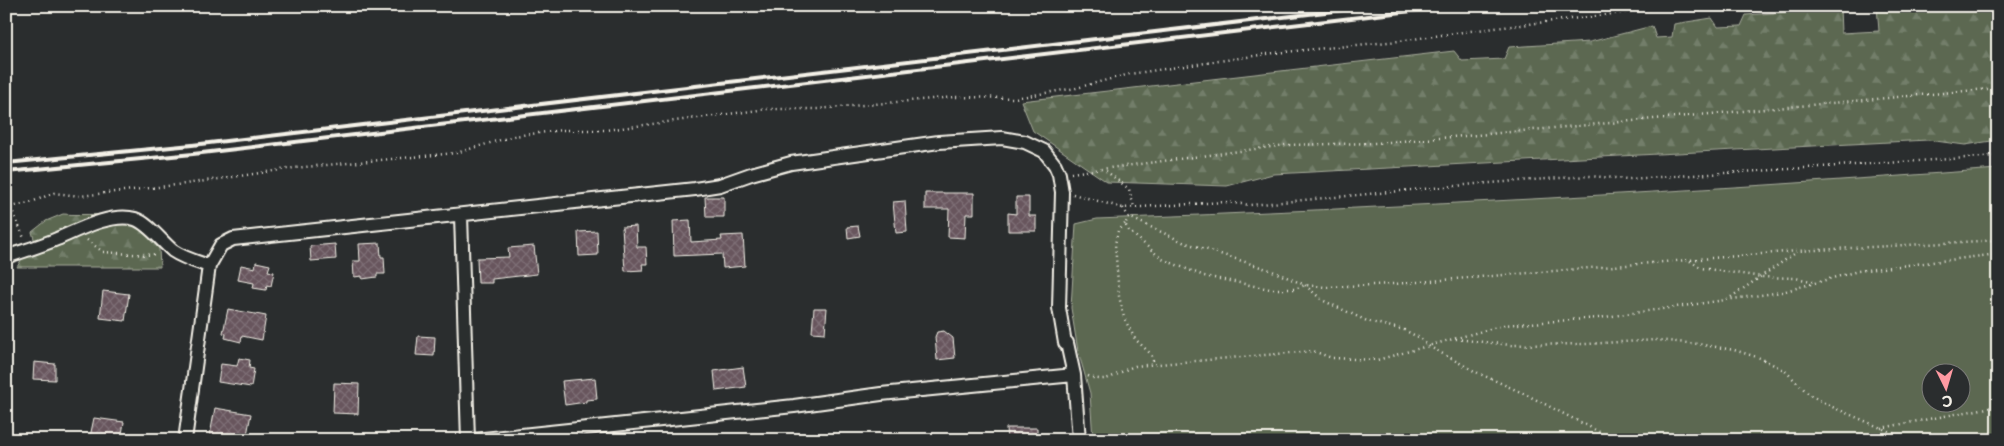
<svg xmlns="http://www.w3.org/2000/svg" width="2004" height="446" viewBox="0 0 2004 446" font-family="'Playpen Sans',sans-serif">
<defs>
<pattern id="forest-firs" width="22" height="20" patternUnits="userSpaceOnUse" patternTransform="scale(1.25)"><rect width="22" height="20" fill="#5b6851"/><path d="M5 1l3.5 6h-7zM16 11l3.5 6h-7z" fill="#737e6a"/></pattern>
<pattern id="building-cross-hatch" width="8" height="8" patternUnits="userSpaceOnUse" patternTransform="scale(1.25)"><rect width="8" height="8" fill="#67555d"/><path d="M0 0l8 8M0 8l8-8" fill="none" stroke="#7d6e74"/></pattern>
</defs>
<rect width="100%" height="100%" fill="#2a2d2e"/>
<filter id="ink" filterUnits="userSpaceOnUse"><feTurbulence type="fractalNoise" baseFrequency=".02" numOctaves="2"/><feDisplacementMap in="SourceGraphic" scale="10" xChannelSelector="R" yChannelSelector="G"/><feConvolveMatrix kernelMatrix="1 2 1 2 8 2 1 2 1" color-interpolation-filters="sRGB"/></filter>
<g filter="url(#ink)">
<path fill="#5b6851" stroke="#a8ac9c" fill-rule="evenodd" d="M1998,169V440H1093L1090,393L1078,351L1071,308L1076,224L1097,219C1398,208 1698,191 1998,169ZM1932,374H1962V404H1932Z"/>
<path fill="url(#forest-firs)" stroke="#a8ac9c" d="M1877,6H1998V140L1965,145L1928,140L1273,174L1227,186L1107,182L1033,131L1021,101L1454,51L1462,61L1504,59L1509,47L1590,42L1652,26L1656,38L1672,37L1674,24L1712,18L1718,27L1741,26L1746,15L1840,8L1841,33L1879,31Z
M63,214C84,216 110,211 130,221C141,227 150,240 159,249L160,267H17L26,252L35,242L32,232L46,221Z"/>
<path fill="url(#building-cross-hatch)" stroke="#f4f1e8" d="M925,193H974V214H966L965,238L948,237L949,209H925Z
M705,197H724V217H706Z
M1016,197H1029V216H1036V231H1008V213L1016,214Z
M905,201L907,232L896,233L893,202Z
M690,220L691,242L722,240L721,236L743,235L745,266L723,268L722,254L674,256L673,221Z
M636,226L637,247H646L647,264H642L643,270L625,271L622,227Z
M858,226L860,236L848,238L847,227Z
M597,231L598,255L579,256L578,232Z
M380,243L381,257H384L385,274H377V277L362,279V276L354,277L353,261H360L359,244Z
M335,244L336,259L311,261L310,246Z
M534,246L537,274L492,279V283H478L477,258L509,257L508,248Z
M256,262L270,265L268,271L274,272L271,286L267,285L266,290L253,288L254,283L238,280L241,265L255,268Z
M103,291L129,294L125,321L100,318Z
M814,308H827L825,333L812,332Z
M228,309L266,316L262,340L242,336L241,342L225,338L226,334L223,333Z
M944,331L953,338L955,358L937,360L935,337L937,332Z
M418,336L435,337L434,356L416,355Z
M239,358L250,360L249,368L254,369L251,387L218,382L221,364L237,366Z
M34,362L55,364V380L33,379Z
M743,367L746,387L716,391L714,371Z
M595,378L597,399L586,400V402L565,405L562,381Z
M334,383L359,384L358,414L333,413Z
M215,408L251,414L246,440L210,435Z
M94,418L124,422L121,440L90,437Z
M1006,428H1037V440H1007Z"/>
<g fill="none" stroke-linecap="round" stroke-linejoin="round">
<defs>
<path id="minor" d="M461,215L468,440
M6,257C23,251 41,246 57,239C78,230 112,212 135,219C148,223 162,242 173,251C183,258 197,262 209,266
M185,440L209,266L221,245L233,239L695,189L720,185L751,174L791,163L939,142L1002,138L1025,142L1044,151L1055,165L1059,174L1062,192L1059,308L1065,343H1067L1074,375L1079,440
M474,440L794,406L881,394L1074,375"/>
</defs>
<use href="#minor" stroke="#f4f1e8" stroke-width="16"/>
<path stroke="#f4f1e8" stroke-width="2.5" stroke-dasharray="1 4" stroke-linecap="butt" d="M1106,171L1129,189L1134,207
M1071,173L1286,145L1377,143L1477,135L1998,88
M1073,194L1123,208L1225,202L1250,205L1476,184L1589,176L1629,179L1998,156
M6,208L29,203L54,193L80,196L185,184L294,168L456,153L514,136L563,130H606L767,109H817L955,97L1015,98L1076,88L1130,74L1274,53L1399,41L1470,31L1680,6
M11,208L24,238
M1123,208L1129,217L1183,242L1270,270L1305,285L1322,300L1367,321L1404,330L1418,337L1430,347L1478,373L1525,394L1615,440
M1129,217L1125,224L1129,231L1162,259L1204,276L1270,289H1295L1305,285L1326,287L1394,284L1798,251L1998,240
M1125,224L1118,231L1115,244L1119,296L1124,318L1135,339L1151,354L1154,364
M87,240L103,252L146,255L157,254
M1690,261L1701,268L1762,277L1795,278L1817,282
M1731,297L1797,252
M1456,339L1511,345L1585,344L1657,340L1698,344L1734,350L1760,358L1784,370L1810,395L1830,406L1909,440
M1088,376C1109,385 1116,372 1135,366L1313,351L1332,358L1377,360L1504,325L1598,318L1782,292L1858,271L1998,254
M1881,428L1998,406"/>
<use href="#minor" stroke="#2a2d2e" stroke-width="12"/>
<path stroke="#f4f1e8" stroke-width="4" d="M6,163L192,145L1377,6
M6,172L193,154L1454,6"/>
</g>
</g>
<rect width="2004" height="446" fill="none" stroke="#2a2d2e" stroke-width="25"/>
<rect x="12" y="12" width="1979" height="421" fill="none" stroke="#f4f1e8" stroke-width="2" filter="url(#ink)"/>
<g transform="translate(1946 388) rotate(175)"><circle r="24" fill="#2a2d2e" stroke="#7b7b78"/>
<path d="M0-4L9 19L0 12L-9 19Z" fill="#ff9aa2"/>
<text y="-8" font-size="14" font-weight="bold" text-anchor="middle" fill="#f4f1e8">С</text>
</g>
</svg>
